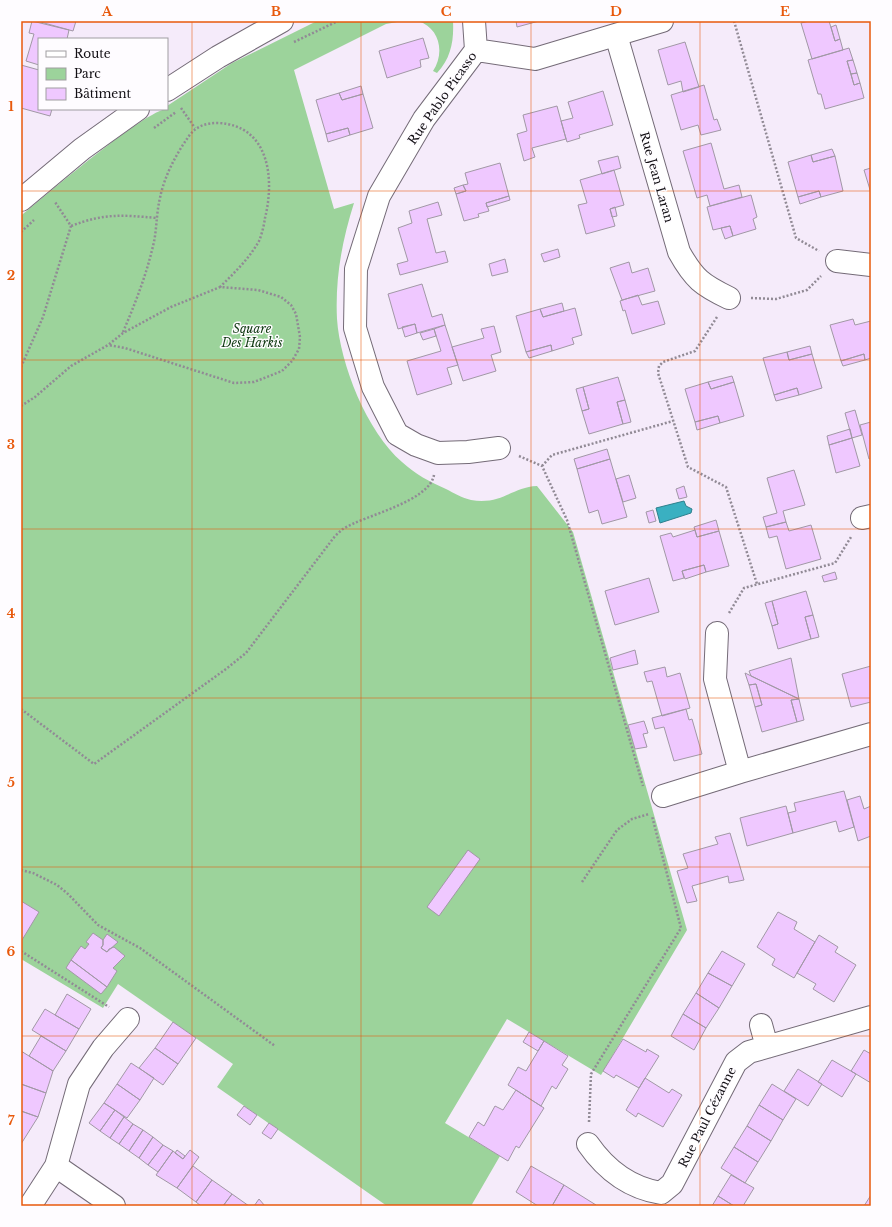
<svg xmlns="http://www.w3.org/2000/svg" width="892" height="1227" viewBox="0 0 892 1227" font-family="'Libre Baskerville',serif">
<rect width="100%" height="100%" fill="#f5ebfa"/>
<path fill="#9cd39b" d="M317,21H403L386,24L294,70L334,209L354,203C342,241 335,278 337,319C340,364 367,432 402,462C415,474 430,482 446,489C454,493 462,498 471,500C502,505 512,487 537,486L573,532L687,930L601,1075L507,1019L445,1123L500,1156L471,1206H387L217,1087L233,1064L118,984L103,1008L21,959V216C42,198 147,109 167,109V106L232,63Z
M418,21H453C454,41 451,58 437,73L433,71C445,53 440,28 418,21Z"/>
<path fill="#3ab0c1" stroke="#2e808d" d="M684,501L686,506L692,509L691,513L660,523L656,508Z"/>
<path fill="#efc8ff" stroke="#a198a5" d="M32,21L69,30L67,39H39V65L26,61L34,34L29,33Z
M37,21H76L73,31Z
M516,21H539L517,27Z
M809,21H829L835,41L840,39L843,50L812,59L801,23Z
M836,25L840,39L835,41L831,27Z
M423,38L429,58L420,60L421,67L387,78L379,51Z
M685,42L699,87L683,92L681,81L668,85L658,50Z
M849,48L853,60L847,61L854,85L860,83L864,98L825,109L821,94H818L808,60Z
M853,60L857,73L851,74L847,61Z
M21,65L39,70V109H52L50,116L21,108Z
M857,73L860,83L854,85L851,74Z
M704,85L714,120L717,119L721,130L701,135L698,125L681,130L671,95Z
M361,86L363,94L342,100L339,93Z
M603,91L613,125L579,135L580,138L567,142L561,121L573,118L568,102Z
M339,93L342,100L363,94L373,128L350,135L348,128L326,134L316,100Z
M557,106L566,139L532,148L535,157L524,161L517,134L527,131L523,115Z
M348,128L350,135L328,142L326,134Z
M711,143L724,189L739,185L742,197L710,206L707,195L697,198L683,151Z
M832,149L835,156L813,162L811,155Z
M811,155L813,162L835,156L843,191L821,197L819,191L798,197L788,162Z
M618,156L621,168L602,174L598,161Z
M500,163L509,196L486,203L489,211L478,214L479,217L464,221L456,194L466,191L463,185L468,184L465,173Z
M871,168V193L864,170Z
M614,170L624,205L610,209L615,226L586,234L578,205L587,203L580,180Z
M463,185L466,191L456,194L454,188Z
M819,191L821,197L800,204L798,197Z
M751,195L757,217L753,219L756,229L733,236L730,226L713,230L707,207Z
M509,196L510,200L487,207L486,203Z
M438,202L442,215L427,219L436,253L445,251L448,262L400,275L397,264L408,261L398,228L412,223L409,211Z
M615,207L617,216L612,217L610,209Z
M730,226L733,236L725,239L721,228Z
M558,249L560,257L544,262L541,254Z
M505,259L508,272L492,276L489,264Z
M629,262L632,273L648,268L655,291L622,300L610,268Z
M422,284L432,317L442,314L445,325L417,333L415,324L398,329L388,294Z
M638,295L642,305L658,301L665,324L632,334L625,310L623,311L620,301Z
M562,303L564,311L543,317L540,309Z
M575,308L582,335L572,338L574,344L552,351L551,345L526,352L516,316L540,309L543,317Z
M853,319L855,325L871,321V358L865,360L864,354L841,361L830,325Z
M415,324L417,333L405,337L402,327Z
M445,325L458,365L447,368L452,384L417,395L407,361L441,351L434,329Z
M494,326L501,352L491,355L496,371L463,381L452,347L484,338L481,329Z
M434,329L436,336L423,340L420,333Z
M551,345L552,351L529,358L526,352Z
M810,346L812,354L789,360L787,352Z
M787,352L789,360L812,354L822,388L799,395L797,388L774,395L763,358Z
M864,354L865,360L843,366L841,361Z
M732,376L734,382L711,389L708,382Z
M618,377L625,400L617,402L623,424L589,434L582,411L589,409L583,387Z
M708,382L711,389L734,382L744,416L720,423L718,416L695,422L685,389Z
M583,387L589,409L582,411L576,389Z
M797,388L799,395L776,401L774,395Z
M625,400L631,422L623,424L617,402Z
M855,410L862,435L852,438L845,413Z
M718,416L720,423L697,430L695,422Z
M871,422V458L869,459L860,425Z
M850,429L852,438L829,445L827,436Z
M852,438L860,466L836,473L829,445Z
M607,449L610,459L577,469L574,459Z
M610,459L627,517L602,524L598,510L589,513L577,469Z
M794,470L805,505L783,511L786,522L766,527L763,517L777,513L767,478Z
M629,475L636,498L623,502L616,479Z
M684,486L687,497L679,499L676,489Z
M653,510L656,521L649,523L646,512Z
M716,520L719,531L697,537L694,527Z
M786,522L789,531L811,525L821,559L786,569L777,536L769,538L766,527Z
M695,530L697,537L719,531L729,566L706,572L704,565L682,571L684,578L673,581L660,536L671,533L673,537Z
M704,565L706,572L685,579L682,571Z
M835,572L837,579L824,582L822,576Z
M649,578L659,612L615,625L605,591Z
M806,591L813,615L805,617L811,639L778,649L772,626L778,624L772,601Z
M772,601L778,624L772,626L765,603Z
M813,615L819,637L811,639L805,617Z
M635,650L638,664L613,670L610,658Z
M791,658L799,699L751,676L749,671Z
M871,666V702L851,707L842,674Z
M665,667L667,677L680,673L690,708L662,716L652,681L647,682L644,672Z
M745,673L799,699L791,700L797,722L762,732L755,707L762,705L756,684L749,685Z
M756,684L762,705L755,707L749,685Z
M799,699L804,720L797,722L791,700Z
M686,709L689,720L692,719L702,754L674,761L664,727L655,729L652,718Z
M644,721L648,733L643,734L647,747L635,749L628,725Z
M844,791L854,827L839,832L836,821L793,833L788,813L796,811L794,803Z
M860,796L864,809L871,806V836L858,841L847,800Z
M786,806L793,833L747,846L740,818Z
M730,833L744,880L729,883L728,876L692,886L697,901L687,903L677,871L688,868L683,854L718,844L715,837Z
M468,850L480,859L439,916L427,907Z
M21,901L39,912L22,940L21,939Z
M778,912L797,922L794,929L815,942L794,978L772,965L775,959L757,947Z
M93,933L103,940V945L101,948L107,952L109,949L114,947L125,956L113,968L117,971L107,987L71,960L81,946L85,949L89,944L86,942Z
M107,934L118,942L107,952L101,948L103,945V940Z
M819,935L838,947L835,952L856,965L834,1002L813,989L816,984L797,973Z
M722,951L745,964L732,986L708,973Z
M71,960L107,987L101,994L66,968Z
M708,973L732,986L719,1008L696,993Z
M696,993L719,1008L706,1028L683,1014Z
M67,994L91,1009L79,1029L55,1015Z
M45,1009L79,1029L66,1051L32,1030Z
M683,1014L706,1028L694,1050L671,1036Z
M173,1022L196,1038L178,1064L155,1048Z
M529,1032L544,1041L538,1051L523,1042Z
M41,1036L66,1051L53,1071L29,1056Z
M623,1039L646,1052L647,1049L659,1056L639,1088L616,1075L614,1078L603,1071Z
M544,1041L568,1056L562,1065L568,1069L556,1089L552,1086L541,1106L508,1085L518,1067L526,1071Z
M155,1048L178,1064L163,1085L139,1068Z
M864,1050L871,1054V1083L851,1071Z
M21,1051L53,1071L46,1093L21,1084Z
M832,1060L856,1074L842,1097L818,1082Z
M131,1063L154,1078L140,1100L117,1084Z
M798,1069L822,1084L808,1106L784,1091Z
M645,1078L669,1093L672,1089L682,1095L663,1127L638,1113L636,1117L626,1110Z
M21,1084L46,1093L38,1117L21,1111Z
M117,1084L140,1100L127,1118L104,1103Z
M772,1084L796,1099L783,1120L759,1105Z
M516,1090L544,1108L519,1148L516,1146L508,1161L469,1137L478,1122L484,1126L495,1106L503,1110Z
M104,1103L115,1110L100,1131L89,1123Z
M759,1105L783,1120L771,1141L747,1126Z
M244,1106L257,1115L250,1125L237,1115Z
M115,1110L124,1117L110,1138L100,1131Z
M21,1111L38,1117L21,1144Z
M124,1117L133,1124L119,1144L110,1138Z
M269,1123L278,1129L271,1139L262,1133Z
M133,1124L143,1130L129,1151L119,1144Z
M747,1126L771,1141L758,1162L734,1147Z
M143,1130L153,1137L139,1158L129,1151Z
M153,1137L163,1145L148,1165L139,1158Z
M163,1145L173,1151L158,1172L148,1165Z
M734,1147L758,1162L745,1183L721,1168Z
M177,1150L185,1156L183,1159L175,1153Z
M190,1150L199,1157L177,1188L156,1175L173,1151L183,1159Z
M193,1166L212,1180L196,1202L177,1188Z
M531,1166L564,1185L552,1206H538L516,1192Z
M731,1175L754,1188L743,1206H734L718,1196Z
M212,1180L232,1194L223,1206H201L196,1202Z
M564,1185L596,1205L595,1206H552Z
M232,1194L249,1206H223Z
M871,1195V1206H864Z
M718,1196L734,1206H712Z
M259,1199L265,1206H254Z"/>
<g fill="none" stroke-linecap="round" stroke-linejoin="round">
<defs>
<path id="minor" d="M474,21L476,50L424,119L379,196L356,269L355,328L373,387L397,434L416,445L438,453L468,452L499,448
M616,35L679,252C694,279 702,285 729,298
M476,50L535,59L662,21
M167,90L218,57L282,21
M21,200L82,149L138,109
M837,261L871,265
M862,518L871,516
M717,633L715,679L740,772L871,734
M663,796L740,772
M761,1025L767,1047
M588,1144C606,1170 630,1188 661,1193L672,1184L736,1062L749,1052L871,1017
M56,1166L114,1206
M30,1206L56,1166L79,1084L103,1048L128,1019"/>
</defs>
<use href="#minor" stroke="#746b77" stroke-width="24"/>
<path stroke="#918a95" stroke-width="2.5" stroke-dasharray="2 2" stroke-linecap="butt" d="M734,21L796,238L819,251
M294,42L338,21
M181,108L195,128
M154,128L176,112
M71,226C105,213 122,215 157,218
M21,232L34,220
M751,298L776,299L807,290L821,276
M717,317L695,351L663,362L659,366L658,373L688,467L726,487L757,584
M123,332C135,304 146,276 153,246C157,231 156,214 160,198C164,177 176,154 189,136C196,126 206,123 218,123C269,125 275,178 265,218C264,225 262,234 259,241C249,259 234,273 220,287
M21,367L43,317L71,226L55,202
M21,406L35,397L71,366L108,345L123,333L171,307L220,287L258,290L281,297L291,305L296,314L300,337L299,349L292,361L282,371L254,382L234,383L125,348L108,345
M519,456L542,466L567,520L643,786
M542,466L552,455L673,421
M729,613L744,588L835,563L851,537
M21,709L94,764L226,669L246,653L332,540C335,536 339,532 343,529C365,515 429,502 434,475
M21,870L33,873L57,885L68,894L98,925L140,948L275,1046
M582,882L617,830L632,819L649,814
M21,951L109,1007
M589,1122L591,1074L681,928L652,816"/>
<use href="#minor" stroke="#fff" stroke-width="22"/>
</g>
<path fill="none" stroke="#e8590c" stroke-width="1" stroke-opacity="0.55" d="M192,21V1206M361,21V1206M531,21V1206M700,21V1206M21,191H871M21,360H871M21,529H871M21,698H871M21,867H871M21,1036H871"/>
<g text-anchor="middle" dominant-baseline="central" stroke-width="3" stroke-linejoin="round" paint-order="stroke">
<g font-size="12" fill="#120f14" stroke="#fefcff">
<text transform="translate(442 98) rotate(-55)">Rue Pablo Picasso</text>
<text transform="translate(657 177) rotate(74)">Rue Jean Laran</text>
<text transform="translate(707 1117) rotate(-63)">Rue Paul Cézanne</text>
</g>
<g font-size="12" font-style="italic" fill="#0f3911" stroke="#fefcff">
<text x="252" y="328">Square<tspan x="252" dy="14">Des Harkis</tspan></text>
</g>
</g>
<rect width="892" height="1227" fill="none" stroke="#fefcff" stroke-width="44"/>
<rect x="38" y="38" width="130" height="72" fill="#fefcff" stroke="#a09da1"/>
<rect x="46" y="51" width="20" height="6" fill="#ffffff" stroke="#a09da1"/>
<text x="74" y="58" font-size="12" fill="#120f14">Route</text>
<rect x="46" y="68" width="20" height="12" fill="#9cd39b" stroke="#a09da1"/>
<text x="74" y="78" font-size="12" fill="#120f14">Parc</text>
<rect x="46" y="88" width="20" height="12" fill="#efc8ff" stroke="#a09da1"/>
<text x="74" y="98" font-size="12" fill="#120f14">Bâtiment</text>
<rect x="22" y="22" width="848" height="1183" fill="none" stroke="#e8590c" stroke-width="1.5"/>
<g font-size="13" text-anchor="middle" font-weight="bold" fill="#e8590c">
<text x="107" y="16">A</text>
<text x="276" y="16">B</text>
<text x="446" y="16">C</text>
<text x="616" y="16">D</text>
<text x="785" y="16">E</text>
<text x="11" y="111">1</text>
<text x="11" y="280">2</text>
<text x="11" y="449">3</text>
<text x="11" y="618">4</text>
<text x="11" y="787">5</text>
<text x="11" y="956">6</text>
<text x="11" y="1125">7</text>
</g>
</svg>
